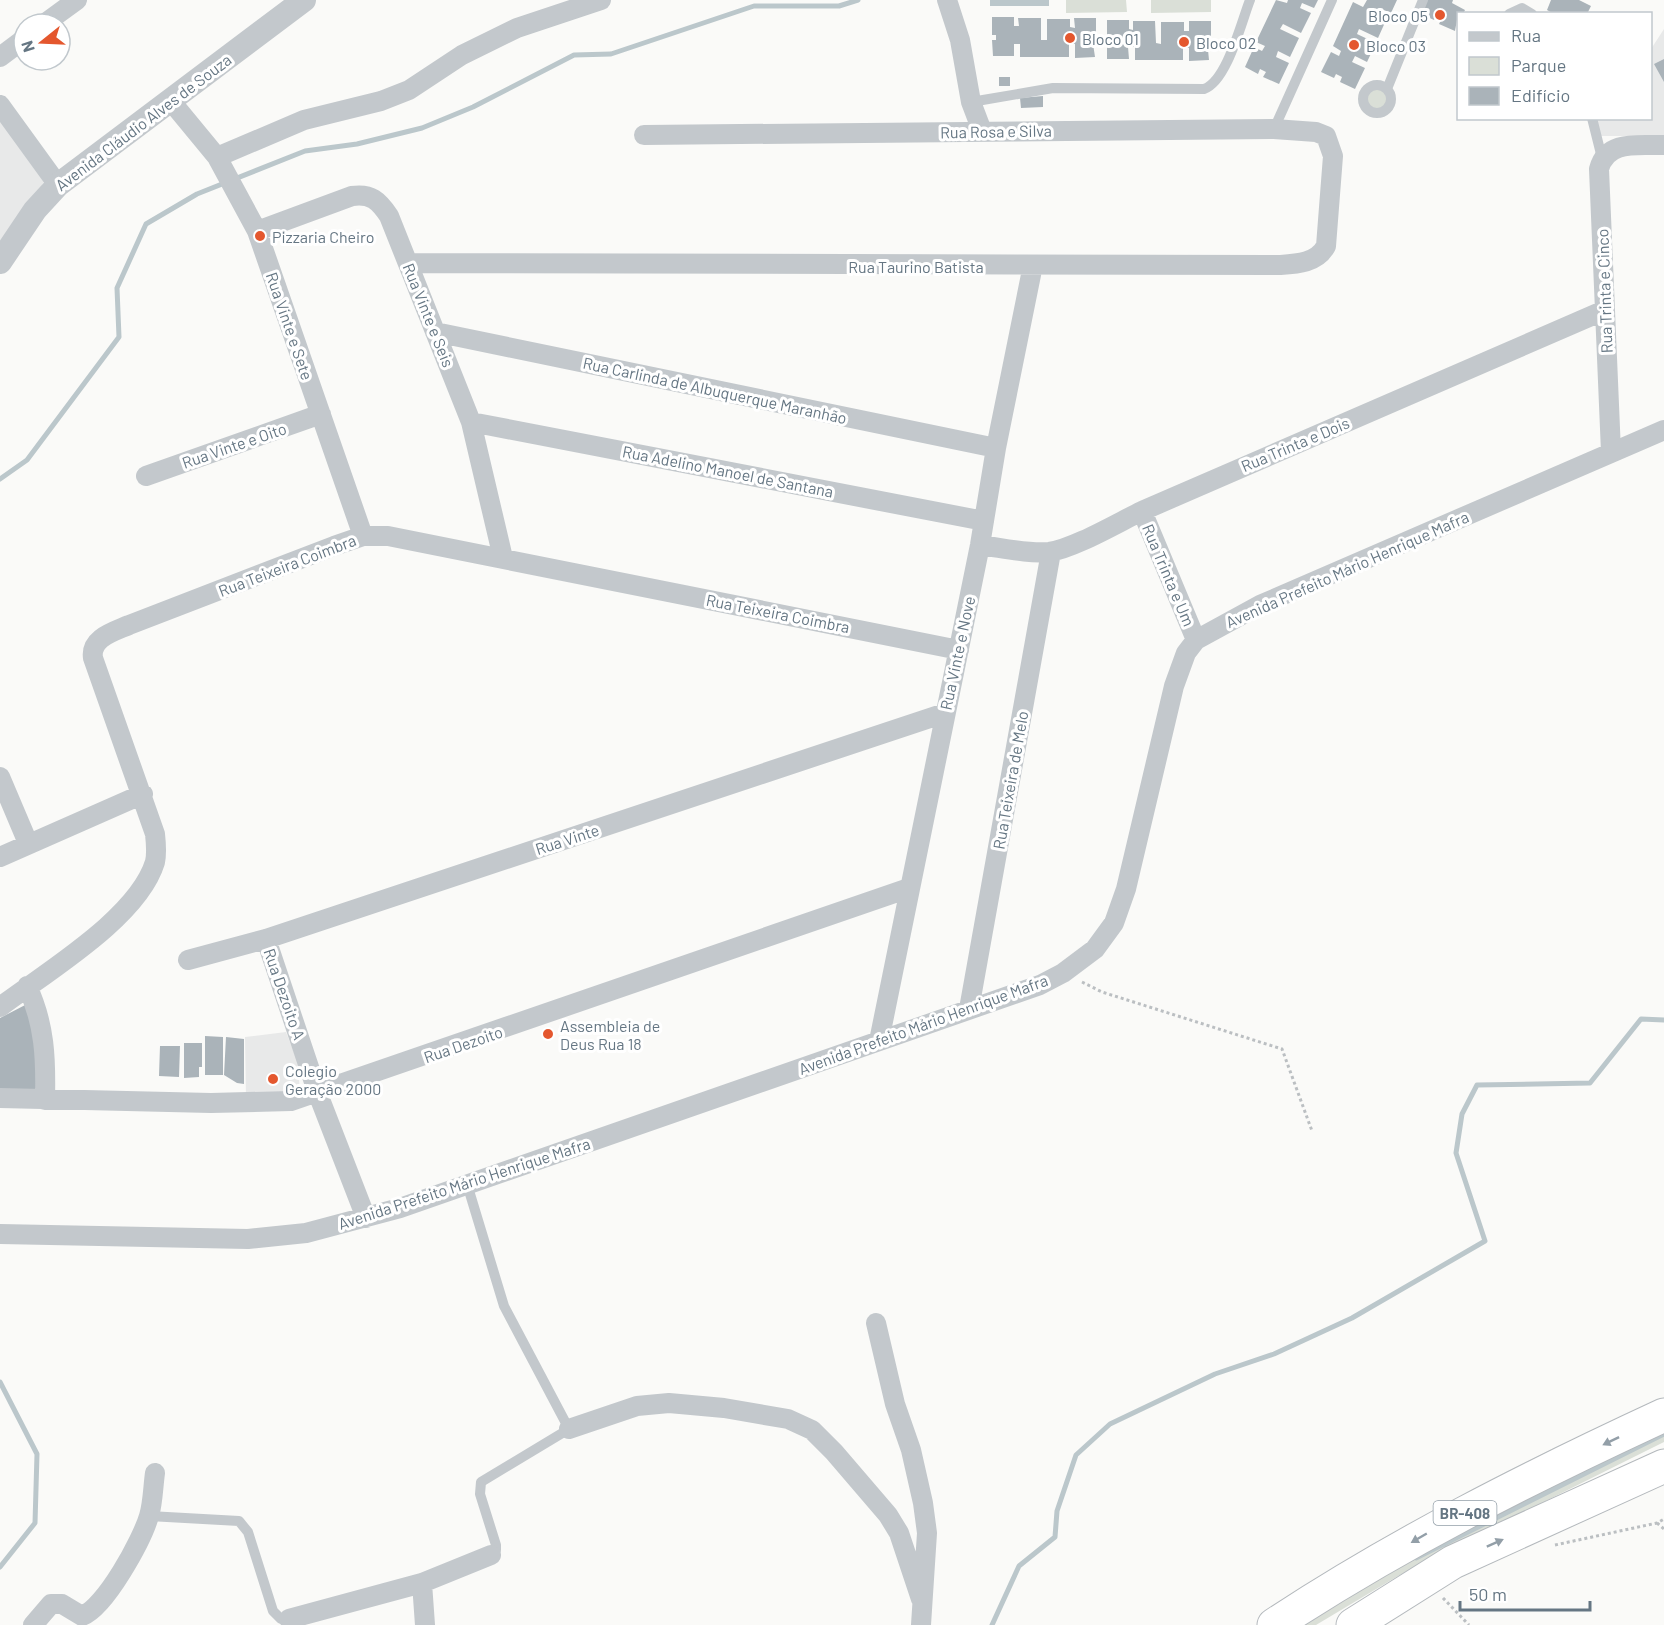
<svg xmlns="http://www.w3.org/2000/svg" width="1664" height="1625" viewBox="0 0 1664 1625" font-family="Barlow,sans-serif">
<rect width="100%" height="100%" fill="#fafaf8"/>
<path fill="#e8e9e9" d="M1664,29V136H1600L1596,121L1599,119L1650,118L1651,49Z
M0,115L49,174L0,252Z
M286,1032L298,1063L300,1095L246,1097L245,1037Z"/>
<path fill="#dadfd7" d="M1066,0H1126L1127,12L1066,13Z
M1151,0H1211V12L1151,13Z
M1363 99a14 14 0 1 1 28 0a14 14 0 1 1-28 0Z
M1664,1424V1442L1465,1541L1398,1576L1316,1625H1289Z"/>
<path fill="#bbc7cb" d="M990,0H1049V6H990Z"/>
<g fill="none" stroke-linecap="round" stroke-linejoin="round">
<path stroke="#bbc7cb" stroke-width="5" d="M0,479L27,460L119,337L117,288L146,224L197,194L305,151L357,144L422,128L473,107L574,55L611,54L754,6H839L858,0
M0,1382L37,1454L35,1523L0,1567
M1416,1558L1664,1434
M992,1625L1019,1566L1055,1537L1057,1511L1076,1455L1110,1424L1215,1374L1274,1354L1352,1318L1485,1241L1456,1153L1462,1114L1477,1085L1590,1083L1641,1019L1664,1020"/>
</g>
<path fill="#aab3b9" d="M1276,0L1287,3L1288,0H1318L1314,8L1302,3L1300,8L1311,13L1301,33L1283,24L1280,29L1299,38L1290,57L1278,51L1276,57L1289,63L1279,84L1263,77L1266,72L1260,69L1258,74L1245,67L1254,47L1262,51L1265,46L1256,42Z
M1367,0H1397L1391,13L1379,8L1376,13L1387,18L1378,38L1359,29L1357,34L1376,43L1367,62L1355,56L1352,62L1365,68L1355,89L1340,82L1342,77L1336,74L1334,78L1321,72L1331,52L1339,56L1341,51L1333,46L1353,2L1363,7Z
M1427,0H1453L1452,3L1465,10L1463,14H1458L1455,31L1439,24L1442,18L1436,16L1434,20L1421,14Z
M1551,0H1579L1591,6L1587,14H1554L1547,10Z
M992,17H1014V26H1019L1018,18H1041V40H1047V19H1070V27L1075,28L1074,18H1096V37H1092L1095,57L1075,58V44H1069V57H1020V44H1014V56H993L992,40H996V35H992Z
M1107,20H1129V29L1133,30V21H1155L1156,43L1161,44V22H1184V31H1189V21H1211V40H1207L1209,60L1189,61V48H1183V60H1135V47H1128L1129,59H1107V44L1111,43V38H1107Z
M1664,59V82L1654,64Z
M999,77H1010V86H999Z
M1043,96V107L1021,108L1020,98Z
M31,1002L38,1039L37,1094L0,1089V1018Z
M205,1036L223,1037V1075H205Z
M226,1037L244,1039V1084L237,1083L224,1075Z
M184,1043H202V1067H199V1077L184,1078Z
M160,1046H180L179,1077L159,1076Z"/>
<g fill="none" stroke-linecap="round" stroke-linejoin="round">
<defs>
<path id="trunk" d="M1274,1625C1397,1544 1530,1477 1664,1415
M1353,1625L1453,1562L1664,1466"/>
</defs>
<use href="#trunk" stroke="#b4b9bd" stroke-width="35"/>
<path stroke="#bbbfc2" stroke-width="3" stroke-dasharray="3 3" stroke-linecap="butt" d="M1082,982L1102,992L1282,1049L1312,1131
M1657,1523L1664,1529
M1555,1545L1657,1523L1664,1519
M1443,1598L1469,1625"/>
<path stroke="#c3c8cc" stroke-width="10" d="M1509,14L1522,8L1532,14
M1363 99a14 14 0 1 1 28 0a14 14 0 1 1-28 0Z
M1387,89L1423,0
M971,102L1053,88L1204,89C1227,81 1241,23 1250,0
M1592,118L1602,158
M1274,129L1332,0
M467,1184L504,1306L569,1429L481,1482L480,1494L496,1545V1550L491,1555
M149,1516L239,1521L248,1532L273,1611L281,1619H289"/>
<path stroke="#c3c8cc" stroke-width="20" d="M947,0L960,40L971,102L982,131
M44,24L77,0
M0,57L24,39
M170,100L217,157L257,231L363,536
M0,105L58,185
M217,157L304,120L381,101L409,90L462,55L517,28L601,0
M257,231L352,196C371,193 379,201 389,216L471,422L503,558
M408,263L1280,265C1297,264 1317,263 1326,246L1333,156L1326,136L1316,132L1274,129L644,135
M435,332L996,448
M471,422L984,521
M1611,452L1599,169C1607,139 1639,146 1664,145
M146,476L321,414
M1142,511L1196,640
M980,545C1003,548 1027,554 1049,552C1073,549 1119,522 1142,511L1605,310
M0,777L28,843
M0,857L143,794
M266,939L318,1094L366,1218
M188,960L266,939L945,713
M27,986C45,1024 46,1059 45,1100
M0,1007C46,972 138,918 155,862C157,853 156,843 155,834L93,658C90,638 113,632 129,625L334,546L363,536H388L959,650
M969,1009L1051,552
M879,1041L980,545L996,448L1033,265
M0,1098L211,1103L291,1101L909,888
M0,1234L248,1239L306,1233L400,1208L1040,985L1063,973L1095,949L1114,923L1126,889L1174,686L1186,653L1196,640L1260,605L1664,430
M876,1323L895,1404L911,1450L923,1503L927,1533L921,1625
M569,1429L637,1406L669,1403L724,1408L788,1419L812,1430L834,1452L888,1515L899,1533L921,1599
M422,1583L425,1625
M289,1619L422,1583L491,1555
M33,1625L51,1604H62L82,1616C105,1608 142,1540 149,1516C153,1503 153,1487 155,1473"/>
<path stroke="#c3c8cc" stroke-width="24" d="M0,262L35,210L58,185L304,0"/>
<use href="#trunk" stroke="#fff" stroke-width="33"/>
</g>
<defs><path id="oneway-solid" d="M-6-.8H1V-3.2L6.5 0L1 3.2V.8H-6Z" transform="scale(1.5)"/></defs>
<g fill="#939fa8">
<use href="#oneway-solid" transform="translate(1611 1441) rotate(154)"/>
<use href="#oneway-solid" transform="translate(1419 1538) rotate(150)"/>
<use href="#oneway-solid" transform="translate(1495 1543) rotate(-24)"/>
</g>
<g fill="#e4572e" stroke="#fff" stroke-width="2">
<circle cx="1440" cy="15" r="6"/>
<circle cx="1070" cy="38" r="6"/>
<circle cx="1184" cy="42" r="6"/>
<circle cx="1354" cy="45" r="6"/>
<circle cx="260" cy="236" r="6"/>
<circle cx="548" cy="1034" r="6"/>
<circle cx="273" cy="1079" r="6"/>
</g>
<g text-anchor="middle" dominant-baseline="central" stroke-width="6" stroke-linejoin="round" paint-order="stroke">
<rect fill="#fff" stroke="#939fa8" stroke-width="1.5" x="1433.5" y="1501" width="63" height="24" rx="4.5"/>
<g font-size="15" font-weight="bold" fill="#657683">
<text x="1465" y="1513">BR-408</text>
</g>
<g font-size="16" fill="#657683" stroke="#fff" text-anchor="start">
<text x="1428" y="15" text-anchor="end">Bloco 05</text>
<text x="1082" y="38">Bloco 01</text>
<text x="1196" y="42">Bloco 02</text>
<text x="1366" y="45">Bloco 03</text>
<text x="272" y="236">Pizzaria Cheiro</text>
<text x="560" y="1025">Assembleia de<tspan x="560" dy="18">Deus Rua 18</tspan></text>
<text x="285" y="1070">Colegio<tspan x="285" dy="18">Geração 2000</tspan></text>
</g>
<g font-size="16" fill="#657683" stroke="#fff">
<text transform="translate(143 122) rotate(-37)">Avenida Cláudio Alves de Souza</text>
<text transform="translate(996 131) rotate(-1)">Rua Rosa e Silva</text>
<text x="916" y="266">Rua Taurino Batista</text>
<text transform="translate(1604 291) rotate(-92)">Rua Trinta e Cinco</text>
<text transform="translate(429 315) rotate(68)">Rua Vinte e Seis</text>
<text transform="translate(290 326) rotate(71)">Rua Vinte e Sete</text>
<text transform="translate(715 390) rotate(12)">Rua Carlinda de Albuquerque Maranhão</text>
<text transform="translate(1295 444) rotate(-23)">Rua Trinta e Dois</text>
<text transform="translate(234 445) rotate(-19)">Rua Vinte e Oito</text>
<text transform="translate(728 471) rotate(11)">Rua Adelino Manoel de Santana</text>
<text transform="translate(287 565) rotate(-21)">Rua Teixeira Coimbra</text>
<text transform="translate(1347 569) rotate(-24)">Avenida Prefeito Mário Henrique Mafra</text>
<text transform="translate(1169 575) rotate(67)">Rua Trinta e Um</text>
<text transform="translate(778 613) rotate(11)">Rua Teixeira Coimbra</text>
<text transform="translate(957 653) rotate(-78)">Rua Vinte e Nove</text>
<text transform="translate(1010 780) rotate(-80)">Rua Teixeira de Melo</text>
<text transform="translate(567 839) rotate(-18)">Rua Vinte</text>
<text transform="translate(285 994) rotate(71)">Rua Dezoito A</text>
<text transform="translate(923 1024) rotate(-20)">Avenida Prefeito Mário Henrique Mafra</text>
<text transform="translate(463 1044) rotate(-19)">Rua Dezoito</text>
<text transform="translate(464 1183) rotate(-18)">Avenida Prefeito Mário Henrique Mafra</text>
</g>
</g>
<rect x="1457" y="12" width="195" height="108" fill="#ffffff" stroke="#c1c8cd" stroke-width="1.5"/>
<rect x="1469" y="32" width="30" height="9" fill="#c3c8cc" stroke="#c1c8cd" stroke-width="1.5"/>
<text x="1511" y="42" font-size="18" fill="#657683">Rua</text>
<rect x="1469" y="57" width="30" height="18" fill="#dadfd7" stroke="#c1c8cd" stroke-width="1.5"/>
<text x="1511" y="72" font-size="18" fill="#657683">Parque</text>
<rect x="1469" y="87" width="30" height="18" fill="#aab3b9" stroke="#c1c8cd" stroke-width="1.5"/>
<text x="1511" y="102" font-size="18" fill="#657683">Edifício</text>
<g transform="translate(42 42) rotate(252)"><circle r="28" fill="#ffffff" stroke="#c1c8cd" stroke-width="1.5"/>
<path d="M0-4.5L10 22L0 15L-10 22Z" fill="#e4572e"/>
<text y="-9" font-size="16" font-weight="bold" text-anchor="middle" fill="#657683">N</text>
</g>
<path d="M1460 1601v9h130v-9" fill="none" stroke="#657683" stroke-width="3"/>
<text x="1469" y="1601" font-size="18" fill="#657683" stroke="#ffffff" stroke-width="4.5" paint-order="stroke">50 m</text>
</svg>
